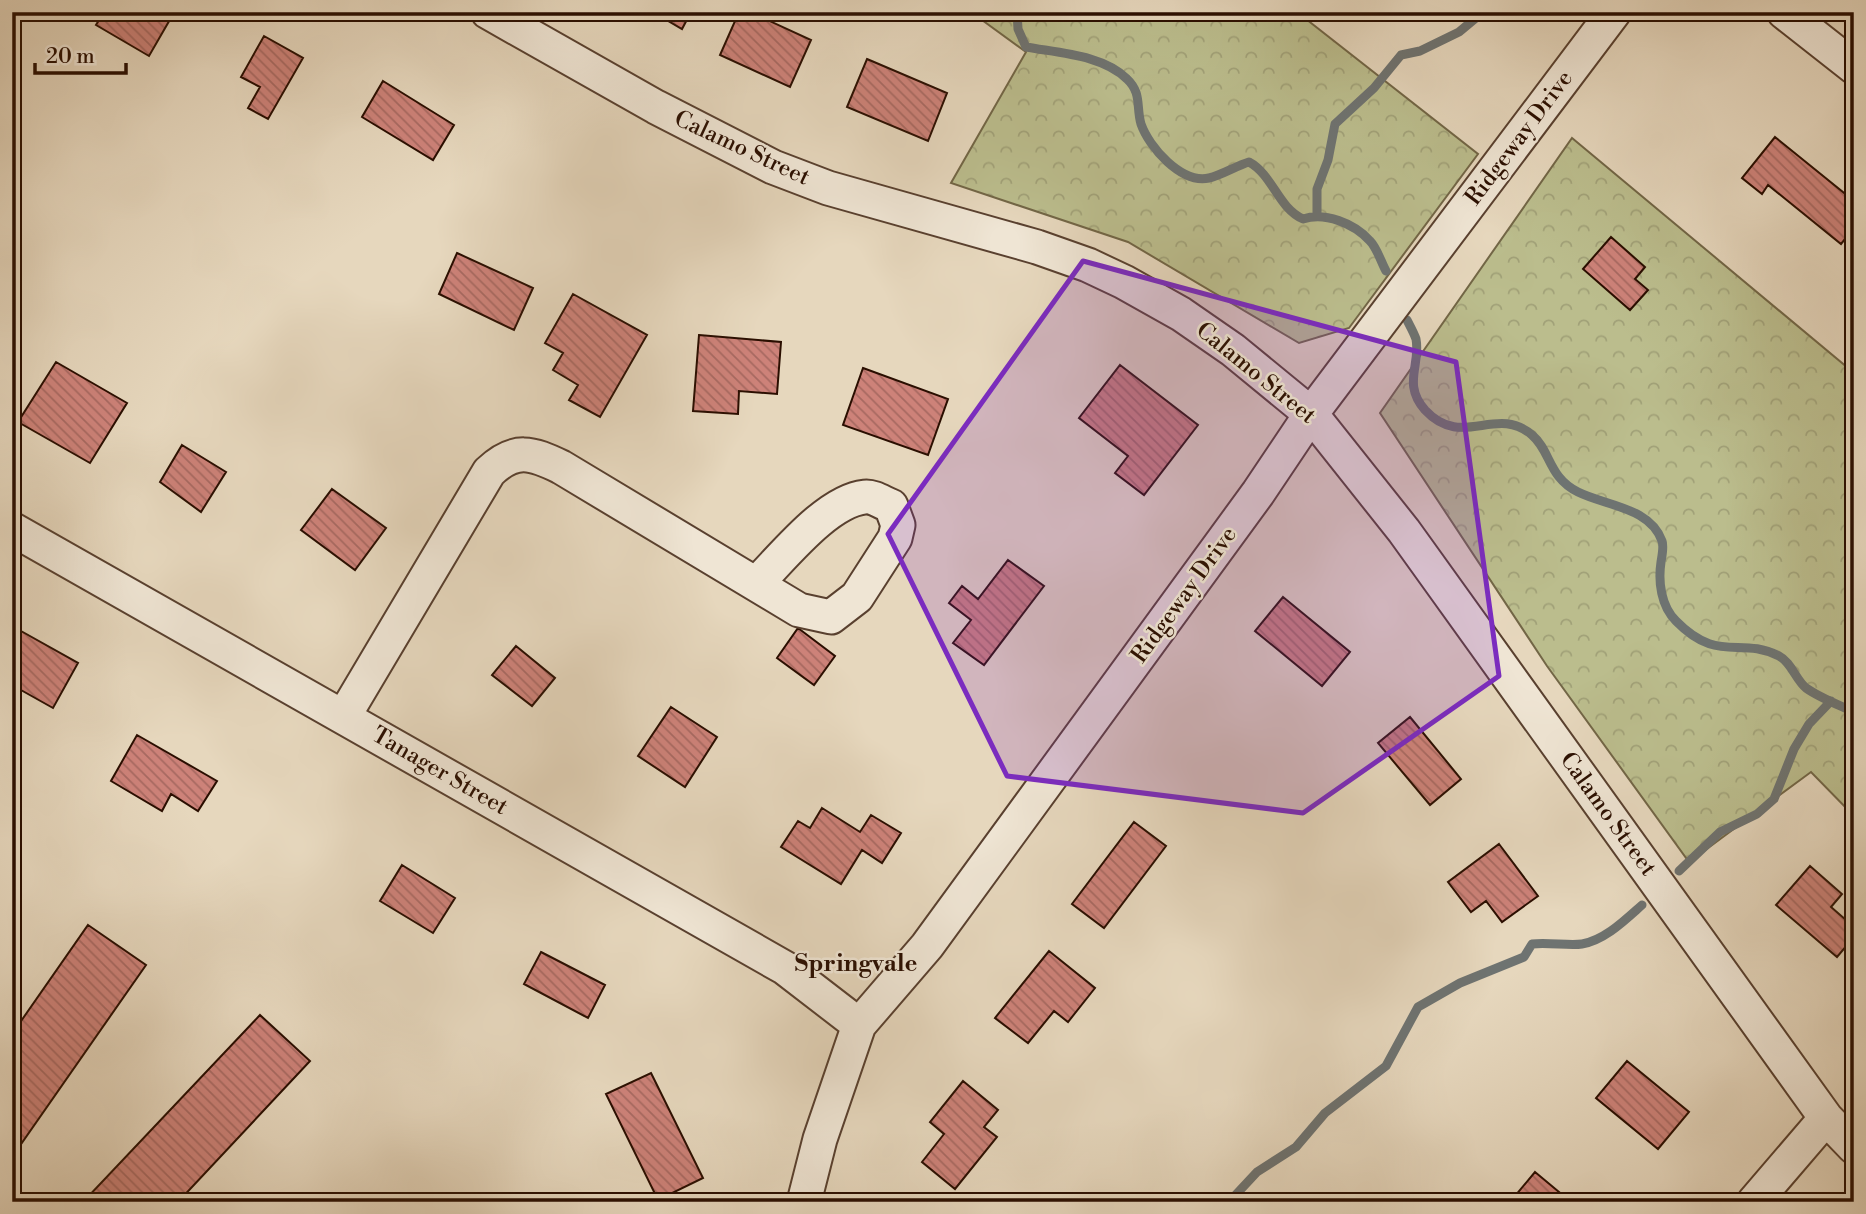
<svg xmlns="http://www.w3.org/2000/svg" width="1866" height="1214" viewBox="0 0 1866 1214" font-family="'Libre Bodoni',serif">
<defs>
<pattern id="forest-crowns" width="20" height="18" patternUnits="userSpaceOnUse" patternTransform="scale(1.75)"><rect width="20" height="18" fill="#bbbd8d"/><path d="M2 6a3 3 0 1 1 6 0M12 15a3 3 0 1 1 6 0" fill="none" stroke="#a1a178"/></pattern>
<pattern id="building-back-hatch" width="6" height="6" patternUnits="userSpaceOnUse" patternTransform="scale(1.75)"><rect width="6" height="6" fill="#cd8279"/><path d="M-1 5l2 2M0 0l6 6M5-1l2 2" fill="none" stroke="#a76961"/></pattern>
</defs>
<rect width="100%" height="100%" fill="#e6d7bd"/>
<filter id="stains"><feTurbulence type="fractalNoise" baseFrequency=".00286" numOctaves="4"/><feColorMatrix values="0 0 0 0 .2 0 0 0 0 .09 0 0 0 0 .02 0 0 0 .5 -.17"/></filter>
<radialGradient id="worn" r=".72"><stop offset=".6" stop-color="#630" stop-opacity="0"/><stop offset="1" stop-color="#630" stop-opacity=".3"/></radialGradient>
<path fill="url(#forest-crowns)" stroke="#726646" stroke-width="2" d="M971,12H1297L1478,154L1349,328L1299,343L1128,242L951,183L1026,52Z
M1572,138L1854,373V816L1811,772L1689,862L1547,666L1380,413Z"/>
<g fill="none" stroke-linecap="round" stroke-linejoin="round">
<path stroke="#6e7371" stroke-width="9" d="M1017,12L1018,29L1026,47C1059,53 1103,55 1127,79C1142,93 1136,107 1141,124C1149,147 1181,184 1209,178C1222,175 1236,166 1249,162C1273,175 1278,208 1303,219C1325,212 1354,223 1370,241C1377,248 1381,262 1386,271
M1317,215V189L1328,160L1335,124L1374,88L1401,55L1420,51L1459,32L1483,12
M1407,320C1410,326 1414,333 1416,339C1421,365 1402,384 1425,410C1462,450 1496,404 1532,435C1551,451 1548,477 1578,492C1606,506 1650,507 1662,541C1664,546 1662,556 1661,562C1658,582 1661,606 1676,621C1718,664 1740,636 1779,656C1791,662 1796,680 1806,688C1820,698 1839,705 1854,712
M1679,871L1720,832L1757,814L1774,799L1794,749L1809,724L1831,701
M1229,1202L1257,1172L1296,1147L1325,1113L1386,1066L1418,1007L1460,983L1524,957L1532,944C1548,942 1569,946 1582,944C1605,940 1625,920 1642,905"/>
</g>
<path fill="url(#building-back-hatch)" stroke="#2a0e00" stroke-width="2" d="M104,12H165L172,16L149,56L96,25Z
M653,12H691L682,29Z
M739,12H750L811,40L790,87L720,55Z
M264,36L303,58L268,119L248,108L260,87L241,77Z
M867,59L947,93L928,141L847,107Z
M383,81L454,125L433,160L362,117Z
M1775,137L1854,201V228L1841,244L1768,185L1762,194L1742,178Z
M1611,237L1645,267L1635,279L1648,290L1630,310L1583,269Z
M457,253L533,288L514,330L439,294Z
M573,294L647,335L600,417L569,400L578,385L553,370L563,353L545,343Z
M699,335L781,342L777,394L739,391L738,414L693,411Z
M56,362L127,403L90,463L18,422Z
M1120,365L1198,425L1144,495L1115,473L1128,456L1079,418Z
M863,368L948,399L928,455L843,425Z
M182,445L226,472L201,512L160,482Z
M332,489L386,528L355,570L301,530Z
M1008,560L1044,586L984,665L953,643L971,620L949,603L962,586L978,599Z
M1283,597L1350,652L1322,686L1255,631Z
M12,626L78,663L53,708L12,685Z
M798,628L835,656L814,685L777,658Z
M516,646L555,678L532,706L492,675Z
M671,707L717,737L685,787L638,756Z
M1410,717L1461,779L1430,805L1378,743Z
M137,735L217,781L198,811L171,794L162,811L111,781Z
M822,808L860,832L871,815L901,833L882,863L862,850L841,884L781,847L798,821L810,828Z
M1134,822L1166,846L1104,928L1072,904Z
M1499,844L1538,896L1502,922L1486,901L1471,912L1448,882Z
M402,865L455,898L433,933L380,901Z
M1810,866L1842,894L1831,907L1854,927V937L1837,957L1776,905Z
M88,925L146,965L12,1157V1034Z
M1049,951L1095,988L1068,1022L1054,1011L1028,1043L995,1018Z
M541,952L605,985L588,1018L524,984Z
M260,1015L310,1061L178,1202H83Z
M1627,1061L1689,1112L1658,1149L1596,1098Z
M651,1073L703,1178L658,1200L606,1094Z
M963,1081L998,1110L984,1127L997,1137L955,1189L922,1162L944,1134L930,1122Z
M1535,1172L1571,1202H1510Z"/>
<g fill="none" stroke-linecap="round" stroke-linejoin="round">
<defs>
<path id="minor" d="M488,12L656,107L773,167L828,188L1037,247L1088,265L1124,282L1181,314L1233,350L1311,414L1404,531L1826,1118L1854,1147
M1784,12L1854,67
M12,529L785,968L859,1025
M344,716L489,472C515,447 532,453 561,467L799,610L831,617L857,597L895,538L898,525L891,506C883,503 873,496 865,497C827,501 784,556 757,583
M804,1202L820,1139L859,1025L927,946L1258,493L1311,414L1614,12
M1754,1202L1826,1118"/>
</defs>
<use href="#minor" stroke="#59402f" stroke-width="37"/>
<use href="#minor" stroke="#efe5d4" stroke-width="33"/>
</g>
<path fill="#7b2cbf" fill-opacity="0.2" stroke="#7b2cbf" stroke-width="5" stroke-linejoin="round" d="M1083,261L1456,362L1499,676L1303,813L1007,776L888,534Z"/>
<g text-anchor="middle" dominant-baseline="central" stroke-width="5" stroke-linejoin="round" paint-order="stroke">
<g font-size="23" fill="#2a0e00" stroke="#efe5d4">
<text transform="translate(1519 138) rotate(-53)">Ridgeway Drive</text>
<text transform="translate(742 148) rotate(25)">Calamo Street</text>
<text transform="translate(1256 373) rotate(39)">Calamo Street</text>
<text transform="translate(1184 595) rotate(-54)">Ridgeway Drive</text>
<text transform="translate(440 771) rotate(30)">Tanager Street</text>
<text transform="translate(1608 814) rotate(54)">Calamo Street</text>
</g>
<g font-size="24" font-weight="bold" fill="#2a0e00" stroke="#efe5d4">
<text x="856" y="964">Springvale</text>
</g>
</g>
<rect width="1866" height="1214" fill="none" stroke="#e6d7bd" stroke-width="42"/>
<rect x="14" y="14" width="1838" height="1186" fill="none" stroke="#2a0e00" stroke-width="3.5"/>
<rect x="21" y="21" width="1824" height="1172" fill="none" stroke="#2a0e00" stroke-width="2"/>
<path d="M35 63v10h91v-10" fill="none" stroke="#2a0e00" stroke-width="3.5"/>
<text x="46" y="63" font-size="21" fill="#2a0e00" stroke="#efe5d4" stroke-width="5" paint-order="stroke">20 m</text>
<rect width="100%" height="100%" filter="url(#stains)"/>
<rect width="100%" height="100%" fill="url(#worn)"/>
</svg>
